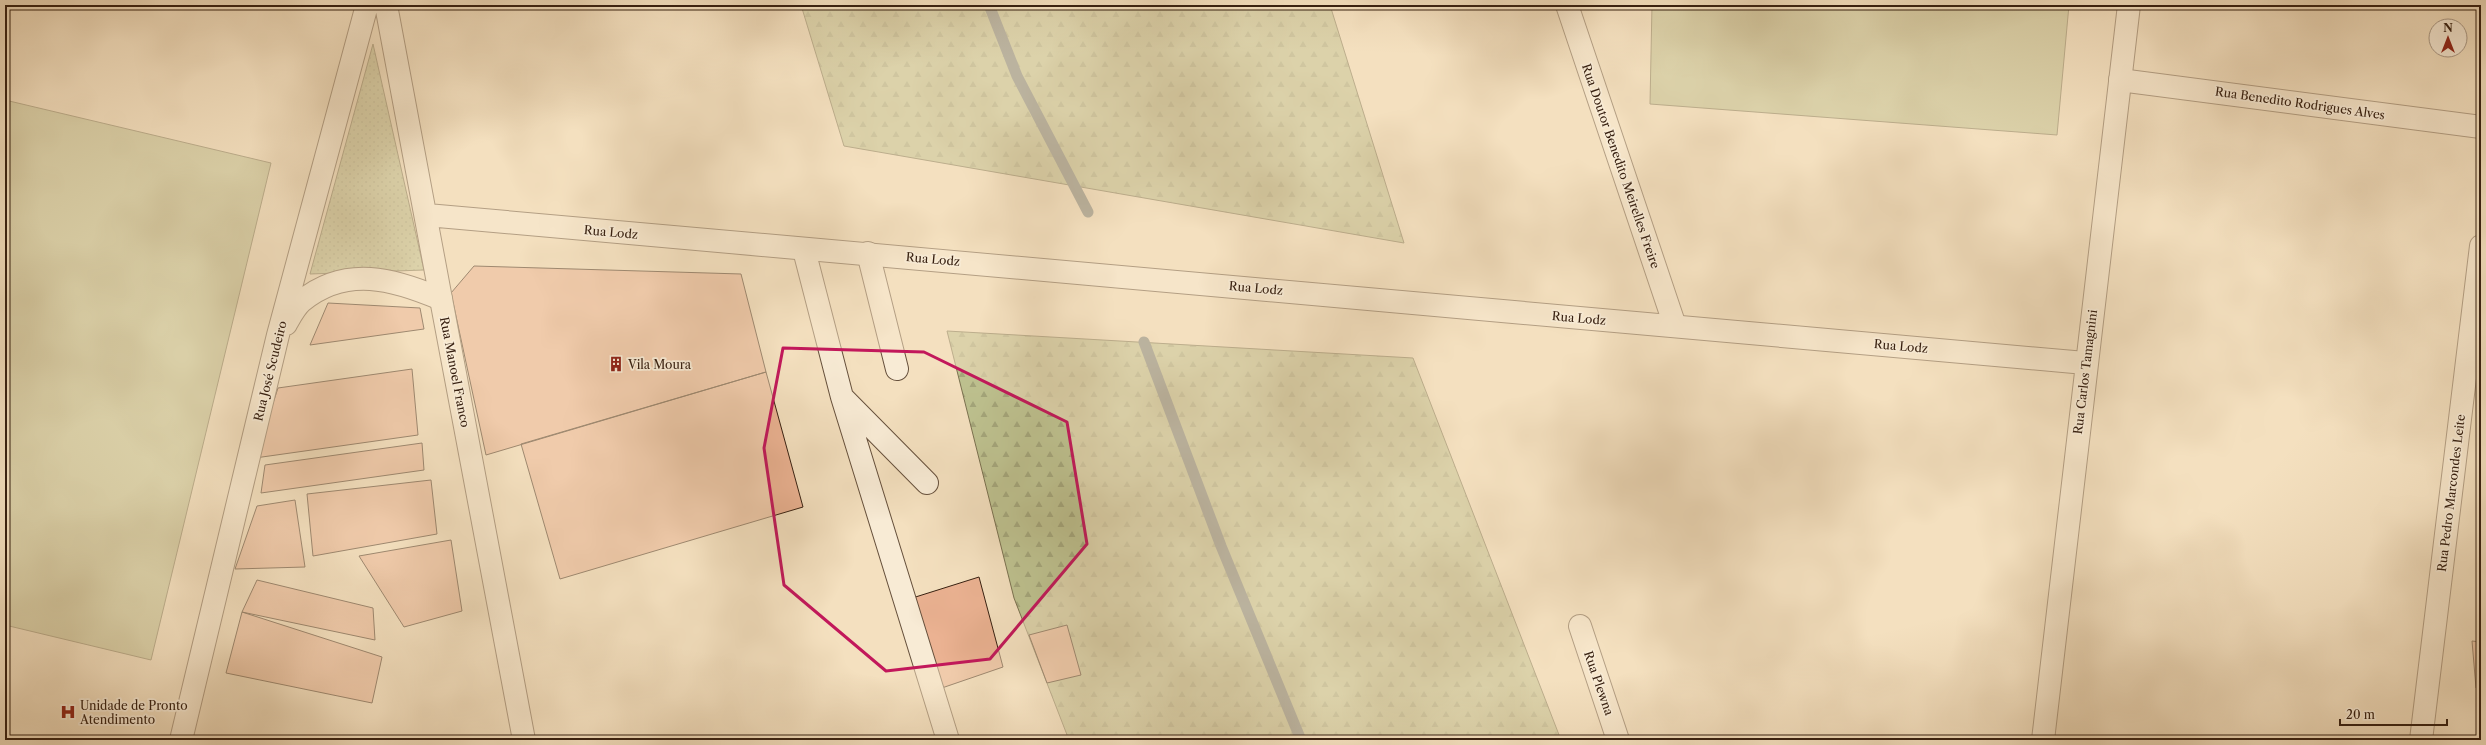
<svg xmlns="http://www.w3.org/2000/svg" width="2486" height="745" viewBox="0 0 2486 745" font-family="'Libre Caslon Text',serif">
<defs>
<pattern id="green-dots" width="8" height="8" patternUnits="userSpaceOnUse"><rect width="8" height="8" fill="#bec290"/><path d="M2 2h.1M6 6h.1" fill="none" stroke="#a4a67b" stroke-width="1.8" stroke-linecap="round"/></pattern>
<pattern id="forest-firs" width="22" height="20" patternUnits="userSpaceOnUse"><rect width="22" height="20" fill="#bec290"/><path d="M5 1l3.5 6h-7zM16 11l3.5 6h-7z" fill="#a4a67b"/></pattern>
</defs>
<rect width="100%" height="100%" fill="#f4e0bf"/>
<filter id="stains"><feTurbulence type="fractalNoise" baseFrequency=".005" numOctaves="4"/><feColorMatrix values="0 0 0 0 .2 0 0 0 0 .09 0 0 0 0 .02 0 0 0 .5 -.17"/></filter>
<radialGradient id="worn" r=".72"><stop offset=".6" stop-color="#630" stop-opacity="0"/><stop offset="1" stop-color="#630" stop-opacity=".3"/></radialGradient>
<path fill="url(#green-dots)" stroke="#7a7150" d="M373,44L424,270L310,274Z"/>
<path fill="url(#forest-firs)" stroke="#7a7150" d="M801,5H1330L1404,243L844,146Z
M947,331L1413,358L1561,740H1069L1014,598Z"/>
<path fill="#bec290" stroke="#7a7150" d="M1652,5H2069L2057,135L1650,104Z
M5,100L271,163L151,660L5,625Z"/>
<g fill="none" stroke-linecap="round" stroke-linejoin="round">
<path stroke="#777c78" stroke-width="11" d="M989,5L1017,76L1088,212
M1144,342L1221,546L1301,740"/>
</g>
<path fill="#ebb292" stroke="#372011" d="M474,266L741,274L766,372L486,455L451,293Z
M328,303L420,308L424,329L310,345Z
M412,369L418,435L255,458L278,388Z
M766,372L803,507L560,579L521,444Z
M422,443L424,470L261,493L265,465Z
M431,480L437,534L313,556L307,494Z
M295,500L305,567L235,569L257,506Z
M451,540L462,611L404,627L359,556Z
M979,577L1003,667L936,690L906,600Z
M257,580L373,608L375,640L242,612Z
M242,612L382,657L372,703L226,673Z
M1067,625L1081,675L1047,683L1029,635Z
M2472,641L2481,642V689L2476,688Z"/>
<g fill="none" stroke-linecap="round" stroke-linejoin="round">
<defs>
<path id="minor" d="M1567,5L1675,326
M2120,80L2481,127
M804,250L842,397L927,483
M868,253L897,369
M441,299L524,740
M842,397L948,740
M1580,626L1618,740
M2421,740L2481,246"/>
<path id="tertiary" d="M386,5L441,299
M427,215L2085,363
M286,324C290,317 295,307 302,301C346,265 394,279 441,299
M181,740L278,335L367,5
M2043,740L2129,5"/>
</defs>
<use href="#minor" stroke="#66503c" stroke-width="24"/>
<use href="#tertiary" stroke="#66503c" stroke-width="24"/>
<use href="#minor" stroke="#f8ebd5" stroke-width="22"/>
<use href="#tertiary" stroke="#f8ebd5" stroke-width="22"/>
</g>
<path d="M0 0H2486V745H0ZM783,348L924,352L1067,422L1087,544L990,659L886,671L784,585L764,448Z" fill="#f4e0bf" fill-opacity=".55" fill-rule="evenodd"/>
<path fill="none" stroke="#c2185b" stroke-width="3" stroke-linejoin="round" d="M783,348L924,352L1067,422L1087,544L990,659L886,671L784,585L764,448Z"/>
<defs>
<symbol id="building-bare" viewBox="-9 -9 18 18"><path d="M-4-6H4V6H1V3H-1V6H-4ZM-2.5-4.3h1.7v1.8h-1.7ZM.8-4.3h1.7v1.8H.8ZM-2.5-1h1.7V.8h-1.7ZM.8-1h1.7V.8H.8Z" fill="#8f2418" stroke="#f8ebd5" stroke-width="2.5" paint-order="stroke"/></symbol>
<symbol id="hospital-bare" viewBox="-9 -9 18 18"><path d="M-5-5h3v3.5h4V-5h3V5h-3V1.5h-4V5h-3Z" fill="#8f2418" stroke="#f8ebd5" stroke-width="2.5" paint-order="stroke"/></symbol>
</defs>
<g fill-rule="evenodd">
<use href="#building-bare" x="605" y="353" width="22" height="22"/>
<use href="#hospital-bare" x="57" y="701" width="22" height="22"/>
</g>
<g text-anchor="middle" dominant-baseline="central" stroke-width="3.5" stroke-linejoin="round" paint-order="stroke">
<g font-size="12" fill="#372011" stroke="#f8ebd5">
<text transform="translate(2300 103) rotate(8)">Rua Benedito Rodrigues Alves</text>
<text transform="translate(1621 166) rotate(71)">Rua Doutor Benedito Meirelles Freire</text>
<text transform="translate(611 232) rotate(5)">Rua Lodz</text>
<text transform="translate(933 259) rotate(5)">Rua Lodz</text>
<text transform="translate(1256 288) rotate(5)">Rua Lodz</text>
<text transform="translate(1579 318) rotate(5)">Rua Lodz</text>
<text transform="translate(1901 346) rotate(5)">Rua Lodz</text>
<text transform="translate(270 371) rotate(-76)">Rua José Scudeiro</text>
<text transform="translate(455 372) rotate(79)">Rua Manoel Franco</text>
<text transform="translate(2085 372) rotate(-83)">Rua Carlos Tamagnini</text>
<text transform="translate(2451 493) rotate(-83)">Rua Pedro Marcondes Leite</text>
<text transform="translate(1599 683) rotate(71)">Rua Plewna</text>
</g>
<g font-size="12" fill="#372011" stroke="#f8ebd5" text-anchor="start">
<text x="628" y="364">Vila Moura</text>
<text x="80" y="705">Unidade de Pronto<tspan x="80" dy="14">Atendimento</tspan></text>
</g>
</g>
<rect width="2486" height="745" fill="none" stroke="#f4e0bf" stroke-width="20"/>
<rect x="6" y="6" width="2474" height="733" fill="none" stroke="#372011" stroke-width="2"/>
<rect x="10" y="10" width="2466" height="725" fill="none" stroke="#372011"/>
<g transform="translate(2448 38)"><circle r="19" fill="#f8ebd5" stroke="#ab9a87"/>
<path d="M0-3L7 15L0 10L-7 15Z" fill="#8f2418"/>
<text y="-6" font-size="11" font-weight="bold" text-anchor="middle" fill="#372011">N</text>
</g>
<path d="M2340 719v6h107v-6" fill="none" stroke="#372011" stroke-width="2"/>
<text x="2346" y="719" font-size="12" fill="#372011" stroke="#f8ebd5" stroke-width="3" paint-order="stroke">20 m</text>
<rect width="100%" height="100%" filter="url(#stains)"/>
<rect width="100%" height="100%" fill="url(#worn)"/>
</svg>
